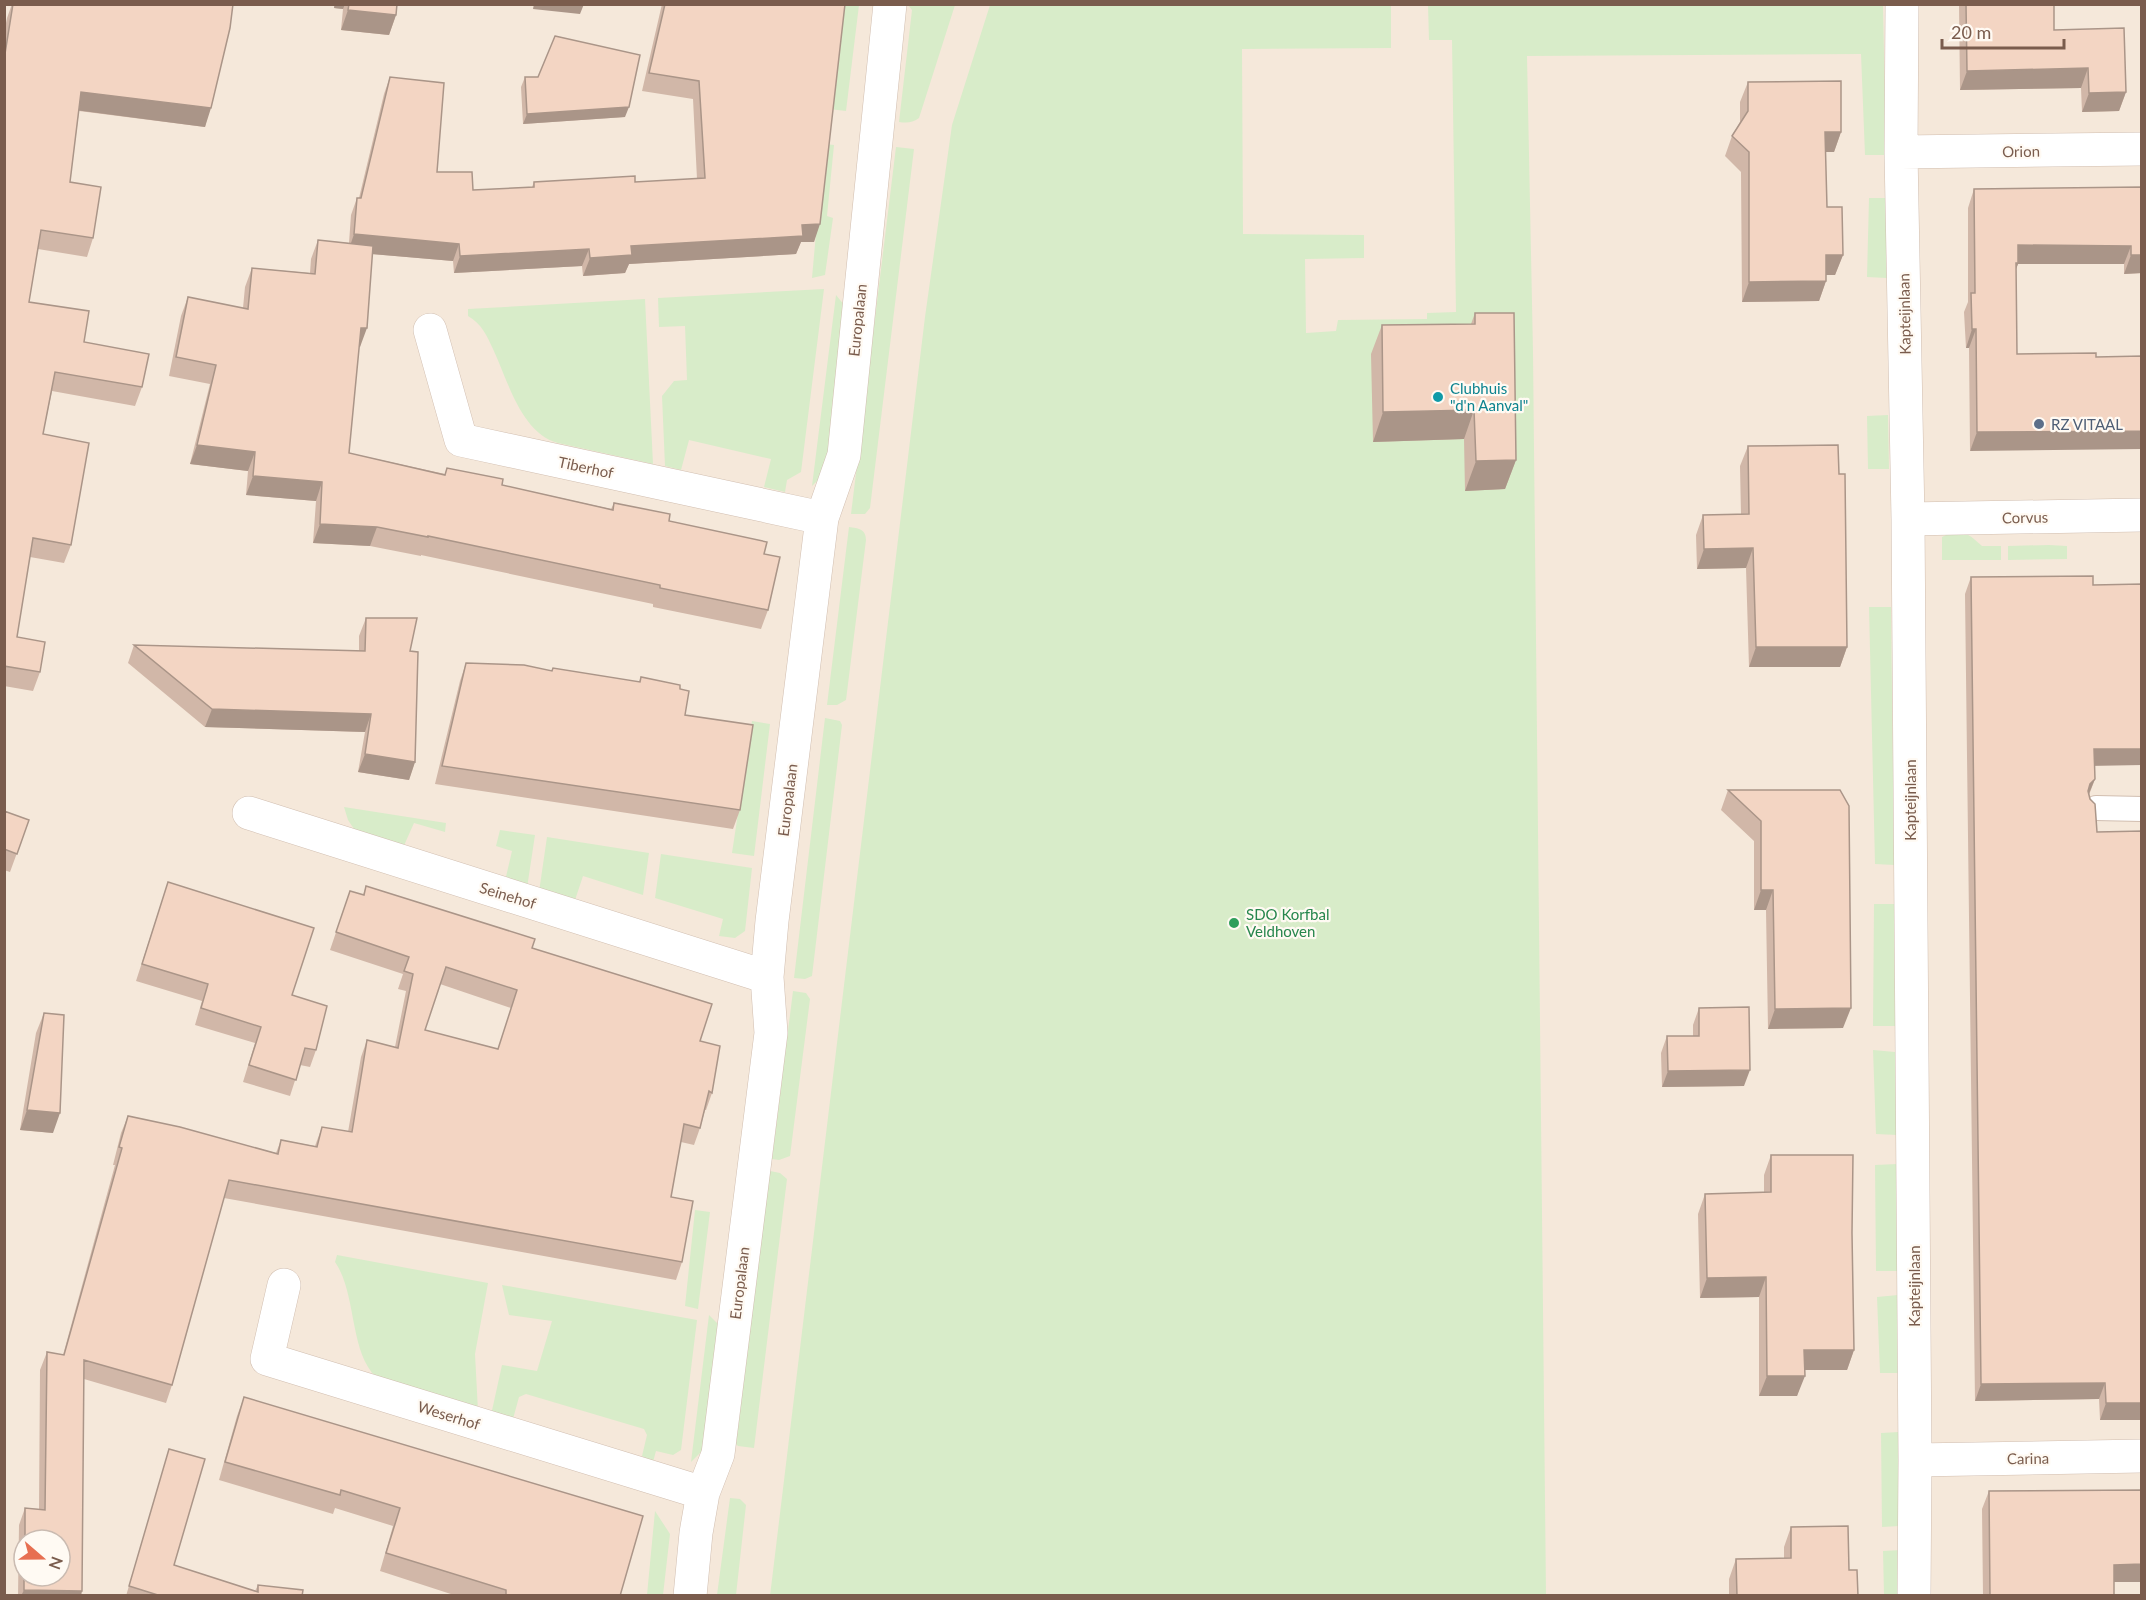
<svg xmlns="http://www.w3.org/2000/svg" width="2146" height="1600" viewBox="0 0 2146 1600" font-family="Lato,sans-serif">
<rect width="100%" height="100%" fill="#fdf6ec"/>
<path fill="#f5e8da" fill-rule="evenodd" d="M5,5H2141V1595L5,1596ZM24,1540H60V1576H24Z"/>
<path fill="#d8ecc9" d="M842,5H859L846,111L829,109Z
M908,5H955L919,118C912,123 907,123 899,122L912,10Z
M990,5H1391V48L1242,49L1243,234L1364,235V258L1305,259L1306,333L1336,331L1338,320L1427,319V313L1456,312L1452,40H1429L1428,5H1883L1886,155H1865L1861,54L1527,56L1533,352L1546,1595L770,1596L925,317L952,125Z
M824,144L834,145L827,216L833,218L825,275L812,278Z
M896,147L914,149L870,508L865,514H851Z
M1869,198H1886L1887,278L1867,277Z
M824,289L801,472L787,480L785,492L764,487L771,459L689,440L681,470L665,466L662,396L674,381L687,380L685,326L659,327L658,298Z
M836,295L845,306L828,463L822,476L812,486Z
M645,299L653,464L558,443C521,433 508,381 493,349C487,336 482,324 468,316V309Z
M1888,415L1889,469H1868L1867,416Z
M849,527C858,528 866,529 866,540L846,700L837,705H827Z
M1948,534C1969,533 1967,533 1982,546H2001V560H1942V537Z
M2049,545L2067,546V559L2008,560V546Z
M1869,607H1891L1894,865L1875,864Z
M825,718L840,721L842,725L812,976L805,979L794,978Z
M752,721L770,724L754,856L732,853Z
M344,807L446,823L445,832L414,823L402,850L356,832L348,820Z
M500,830L535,835L527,888L505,881L512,851L496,846Z
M547,837L649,853L643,895L583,876L574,903L539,892Z
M661,854L752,868L745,931L735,938L719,936L723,919L655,898Z
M1874,904H1894L1895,1026H1873Z
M793,991L806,993L810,999L790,1156L779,1160L772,1159Z
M1873,1050L1895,1052L1897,1135L1876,1134Z
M1897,1164V1271H1876L1875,1165Z
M770,1171L780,1173L787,1179L754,1448L738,1446L736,1444Z
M695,1210L710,1212L698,1309L685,1306Z
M337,1255L488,1283L475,1354L478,1411L376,1377C349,1351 357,1294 335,1262Z
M502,1285L697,1320L681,1450L673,1455L656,1451L653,1462L642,1456L647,1435L644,1429L526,1394L519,1397L513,1419L491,1415L502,1365L537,1371L552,1321L509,1315Z
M1898,1295L1899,1373H1880L1877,1297Z
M709,1315L719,1325L703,1450L691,1462Z
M1899,1432L1900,1526L1882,1527L1881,1433Z
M730,1498L740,1499L746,1505L736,1595H717Z
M655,1511L670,1534L663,1595H647Z
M1901,1550V1595H1884L1883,1551Z"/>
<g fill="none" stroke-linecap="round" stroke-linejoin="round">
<defs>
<path id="lane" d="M2096,808L2142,809"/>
<path id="street" d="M1902,4L1901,152L1908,519L1915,1460L1914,1596
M1901,152L2142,149
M430,330L461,440L822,518
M1908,519L2142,515
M249,813L767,977
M284,1285L267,1359L703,1493
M1915,1460L2142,1456
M690,1596L696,1533L703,1493L718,1454L771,1033L767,977L772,921L822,518L844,455L890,4"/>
</defs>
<use href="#lane" stroke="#d1beb0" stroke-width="26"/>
<use href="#street" stroke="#d1beb0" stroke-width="34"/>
<use href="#lane" stroke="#fff" stroke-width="24"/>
<use href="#street" stroke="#fff" stroke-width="33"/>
</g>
<path fill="#d1b7a8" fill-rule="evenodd" d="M12,4H233L205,127L79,111L70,182L93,238L87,257L38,249L29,302L84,342L142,387L135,406L52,391L43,434L71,545L64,563L30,557L17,637L40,672L33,691L4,686V33L7,18Z
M334,4H397L396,15L389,35L341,30L343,9L334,8Z
M662,4H845L814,242H801L796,254L629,264L625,273L583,276L582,266L454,273L453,261L372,254L360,347H359L349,453L445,474L447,468L502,485L611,509L614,503L764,554L768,610L761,629L653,607V604L421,555V556L370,546L313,543L316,501L246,495L248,471L190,464L210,384L169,376L181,316L188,297L243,308L245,287L252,268L310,273L311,259L318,240L349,243L351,215L357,198H359L384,94L390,77L437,172L473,190L532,187L534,182H635L697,179L693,99L642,91Z
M1959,4H2054V30L2126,92L2119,111L2082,112L2081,88L1960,90Z
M525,77H538L625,117L523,124L521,87Z
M1748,82L1841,132L1834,152H1825L1827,207L1843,255L1835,275H1826V281L1819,301L1742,302L1741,172L1725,156L1732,136L1740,122V102Z
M2142,187V273L2124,274V264H2018L2016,269L2017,354L1970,451L1969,348H1966L1964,312L1968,302V208L1974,189Z
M1475,313L1516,460L1505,489L1465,491L1464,439L1373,442L1371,354L1382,325L1471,324Z
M1748,446L1847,647L1840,667H1749L1746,568L1697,569L1696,535L1703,515L1741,514L1740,466Z
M1971,577L2094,766L2095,779L2089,795L2097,832L2142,1420H2100L2099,1399L1975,1401L1965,594Z
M366,618L410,651L415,762L409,780L358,772L365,732L205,727L128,663L134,645L359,651V636Z
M466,663L552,671L639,682L641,677L680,689L685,715L740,810L733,829L435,784L460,681Z
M1728,790H1840L1843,1028L1768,1029L1766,910H1754V841L1721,810Z
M4,811L29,820L10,872L4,870Z
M168,882L316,1050L310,1067L300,1065L290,1096L243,1082L255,1043L195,1025L202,1001L136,981Z
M366,886L532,948L700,1041L712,1093L706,1110H705L700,1128L694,1145L681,1142L671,1197L682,1262L676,1280L224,1198L172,1385L166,1403L84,1379L81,1596H18L19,1525L25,1508L39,1509L40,1370L47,1352L63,1355L115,1165H113L121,1133L128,1116L276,1153L281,1140L315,1146L322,1127L348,1132L361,1057L367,1040L395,1047L406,991L398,989L403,974L330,950L350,891L363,895ZM440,984L511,1008L498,1049L425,1030ZM24,1540H60L24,1576Z
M1699,1008L1744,1086L1662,1087L1661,1053L1667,1036H1693V1025Z
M44,1013L53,1133L20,1130L36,1033Z
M1771,1155L1852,1233L1854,1350L1847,1370H1805L1797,1396H1759V1297L1700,1298L1698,1214L1705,1194L1764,1193V1175Z
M244,1397L620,1596H457L380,1571L393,1526L335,1508L333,1514L219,1480L237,1416Z
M169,1449L174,1565L255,1591L258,1585L302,1596H126Z
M2142,1490V1582H2114V1596H1983L1982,1509L1989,1491Z
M1791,1527L1849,1570L1858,1596H1729V1579L1736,1559L1784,1558V1547Z"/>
<path fill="#aa9588" d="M335,4H345L343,9L334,8Z
M534,4H584L580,14L533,9Z
M348,10L396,15L389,35L341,30Z
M2088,68L2081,88L1960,90L1967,71Z
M81,92L211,108L205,127L75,110Z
M2126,92L2119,111L2082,112L2089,93Z
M629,107L625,117L523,124L527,114Z
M1825,132H1841L1834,152H1817Z
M820,224L814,242H801L796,254L629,264L625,273L583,276L590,258L631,246L802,225Z
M354,234L459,244L453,261L348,252Z
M2018,245L2131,246L2124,264H2018L2011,282Z
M589,249L582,266L454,273L460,256Z
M1826,255H1843L1835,275H1819Z
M2131,255H2142V273L2124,274Z
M1826,281L1819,301L1742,302L1749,282Z
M361,328H367L360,347H354Z
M1972,329H1976L1969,348H1966Z
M1474,410L1464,439L1373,442L1383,412Z
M2142,431V449L1970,451L1977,432Z
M197,445L255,452L248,471L190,464Z
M1516,460L1505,489L1465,491L1476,461Z
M253,476L322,482L316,501L246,495Z
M320,524L377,527L370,546L313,543Z
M1753,548L1746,568L1697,569L1704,549Z
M1756,647H1847L1840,667H1749Z
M212,709L371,714L365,732L205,727Z
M2094,749H2142V765L2088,766Z
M365,754L415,762L409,780L358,772Z
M2095,779L2088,796L2084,801L2090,784Z
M1761,890H1773L1766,910H1754Z
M1851,1008L1843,1028L1768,1029L1775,1009Z
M1750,1070L1744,1086L1662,1087L1668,1071Z
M27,1110L60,1113L53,1133L20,1130Z
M1766,1277L1759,1297L1700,1298L1707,1278Z
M1804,1350H1854L1847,1370H1797Z
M1767,1376H1805L1797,1396H1759Z
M2105,1383L2099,1399L1975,1401L1981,1384Z
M2106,1403H2142V1420H2100Z
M2142,1564V1582H2108L2114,1565Z
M24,1590L82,1591L81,1596H21Z"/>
<path fill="#f3d5c3" stroke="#aa9588" stroke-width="1.5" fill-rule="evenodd" d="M13,4H233L230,28L211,108L81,92L70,182L101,187L93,238L41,230L29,302L89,311L84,342L149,354L142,387L55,372L43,434L89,443L71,545L33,538L17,637L45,642L40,672L4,666V60Z
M349,4H397L396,15L348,10Z
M665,4H845L820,224L802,225L803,236L631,246L632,255L590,258L589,249L460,256L459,244L354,234L357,198H361L390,77L444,83L437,172H472L473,190L534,187V182L635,176V182L705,178L699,81L649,73Z
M1966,4H2054V30L2124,28L2126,92L2089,93L2088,68L1967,71Z
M555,36L640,55L629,107L527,114L525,77H538Z
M1841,81V132H1825L1827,207H1842L1843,255H1826V281L1749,282V152L1732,136L1748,111V82Z
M2142,187V255H2131V246L2018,245V263H2016L2017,354L2096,353V357L2142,356V431L1977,432L1976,329H1972L1971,293H1975L1974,189Z
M318,240L373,246L367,328H361L349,453L445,475L447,468L503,479L502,485L613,510L614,503L670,514L669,521L767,542L764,554L780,557L768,610L660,588V585L428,536V537L377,527L320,524L322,482L253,476L255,452L197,445L216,365L176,357L188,297L248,309L252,268L315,274Z
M1475,313H1514L1516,460L1476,461L1474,410L1383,412L1382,325L1475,324Z
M1838,445L1839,474H1845L1847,647H1756L1753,548L1704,549L1703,515L1749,514L1748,446Z
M2093,576V585L2142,584V749H2094L2095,779L2090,784L2088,791L2090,799L2095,804L2097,832L2142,831V1403H2106L2105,1383L1981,1384L1971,577Z
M366,618H417L410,651L418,652L415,762L365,754L371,714L212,709L134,645L365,651Z
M466,663L524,665L552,671L553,668L640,682L641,677L680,685V689L689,691L685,715L753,725L740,810L442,766Z
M1728,790H1840L1849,806L1851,1008L1775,1009L1773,890H1761V821Z
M4,811L29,820L17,854L4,849Z
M168,882L314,928L292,995L327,1006L316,1050L305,1048L296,1080L249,1065L261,1027L201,1008L208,984L142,964Z
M366,886L535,939L532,948L712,1004L700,1041L720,1046L712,1093L709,1091L700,1128L684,1124L671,1197L693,1201L682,1262L229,1180L172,1385L84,1360L82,1591L24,1590V1572V1576H60V1540H25V1508L45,1510L47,1352L64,1355L122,1148L119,1147L128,1116L180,1127L278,1154L281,1140L317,1147L322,1127L352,1132L367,1040L398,1048L413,974L404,971L409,957L336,932L350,891L364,895ZM446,967L517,990L498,1049L425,1030Z
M1749,1007L1750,1070L1668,1071L1667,1036H1699V1008Z
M44,1013L64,1015L60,1113L27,1110Z
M1771,1155H1853L1852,1233L1854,1350H1804L1805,1376H1767L1766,1277L1707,1278L1705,1194L1771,1192Z
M244,1397L643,1516L620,1596H506V1590L386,1553L400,1508L341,1490L340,1495L225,1462Z
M169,1449L205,1459L174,1565L258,1592V1585L303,1590L302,1596H161L129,1586Z
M2142,1490V1564L2114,1565V1596H1990L1989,1491Z
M1848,1526L1849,1570H1857L1858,1596H1737L1736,1559L1791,1558V1527Z"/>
<circle fill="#0f9aa8" stroke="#fffaf3" stroke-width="2" cx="1438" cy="397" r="6"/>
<circle fill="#5c6f8a" stroke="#fffaf3" stroke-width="2" cx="2039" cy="424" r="6"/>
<circle fill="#2e9e5b" stroke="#fffaf3" stroke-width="2" cx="1234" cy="923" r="6"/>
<g text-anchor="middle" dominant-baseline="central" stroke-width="4.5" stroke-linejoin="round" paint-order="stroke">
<g font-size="15" fill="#7a5c4d" stroke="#fffaf3">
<text transform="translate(2021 151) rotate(-1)">Orion</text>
<text transform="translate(1904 314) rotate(-91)">Kapteijnlaan</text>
<text transform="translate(857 320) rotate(-84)">Europalaan</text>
<text transform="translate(586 467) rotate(12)">Tiberhof</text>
<text transform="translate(2025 517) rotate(-1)">Corvus</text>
<text transform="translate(787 800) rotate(-83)">Europalaan</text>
<text transform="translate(1910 800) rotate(-90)">Kapteijnlaan</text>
<text transform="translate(508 895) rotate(17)">Seinehof</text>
<text transform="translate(739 1283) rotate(-83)">Europalaan</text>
<text transform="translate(1914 1286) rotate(-90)">Kapteijnlaan</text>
<text transform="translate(449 1415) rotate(17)">Weserhof</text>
<text transform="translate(2028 1458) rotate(-1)">Carina</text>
</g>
<g font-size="15" fill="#0d838f" stroke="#fffaf3" text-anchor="start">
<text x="1450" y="388">Clubhuis<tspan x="1450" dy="17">"d'n Aanval"</tspan></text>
</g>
<g font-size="15" fill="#4e5e75" stroke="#fffaf3" text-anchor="start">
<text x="2051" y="424">RZ VITAAL</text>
</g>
<g font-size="15" fill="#27864d" stroke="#fffaf3" text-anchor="start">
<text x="1246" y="914">SDO Korfbal<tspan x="1246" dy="17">Veldhoven</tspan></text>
</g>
</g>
<rect width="2146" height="1600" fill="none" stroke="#7a5c4d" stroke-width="12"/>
<g transform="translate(42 1558) rotate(110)"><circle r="28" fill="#fffaf3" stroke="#cabbb1" stroke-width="1.5"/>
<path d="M0-4.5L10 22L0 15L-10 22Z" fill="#e76f51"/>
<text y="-9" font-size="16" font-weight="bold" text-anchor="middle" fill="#7a5c4d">N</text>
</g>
<path d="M1942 39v9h122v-9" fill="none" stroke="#7a5c4d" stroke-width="3"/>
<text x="1951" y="39" font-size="18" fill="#7a5c4d" stroke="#fffaf3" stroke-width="4.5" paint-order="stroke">20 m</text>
</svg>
